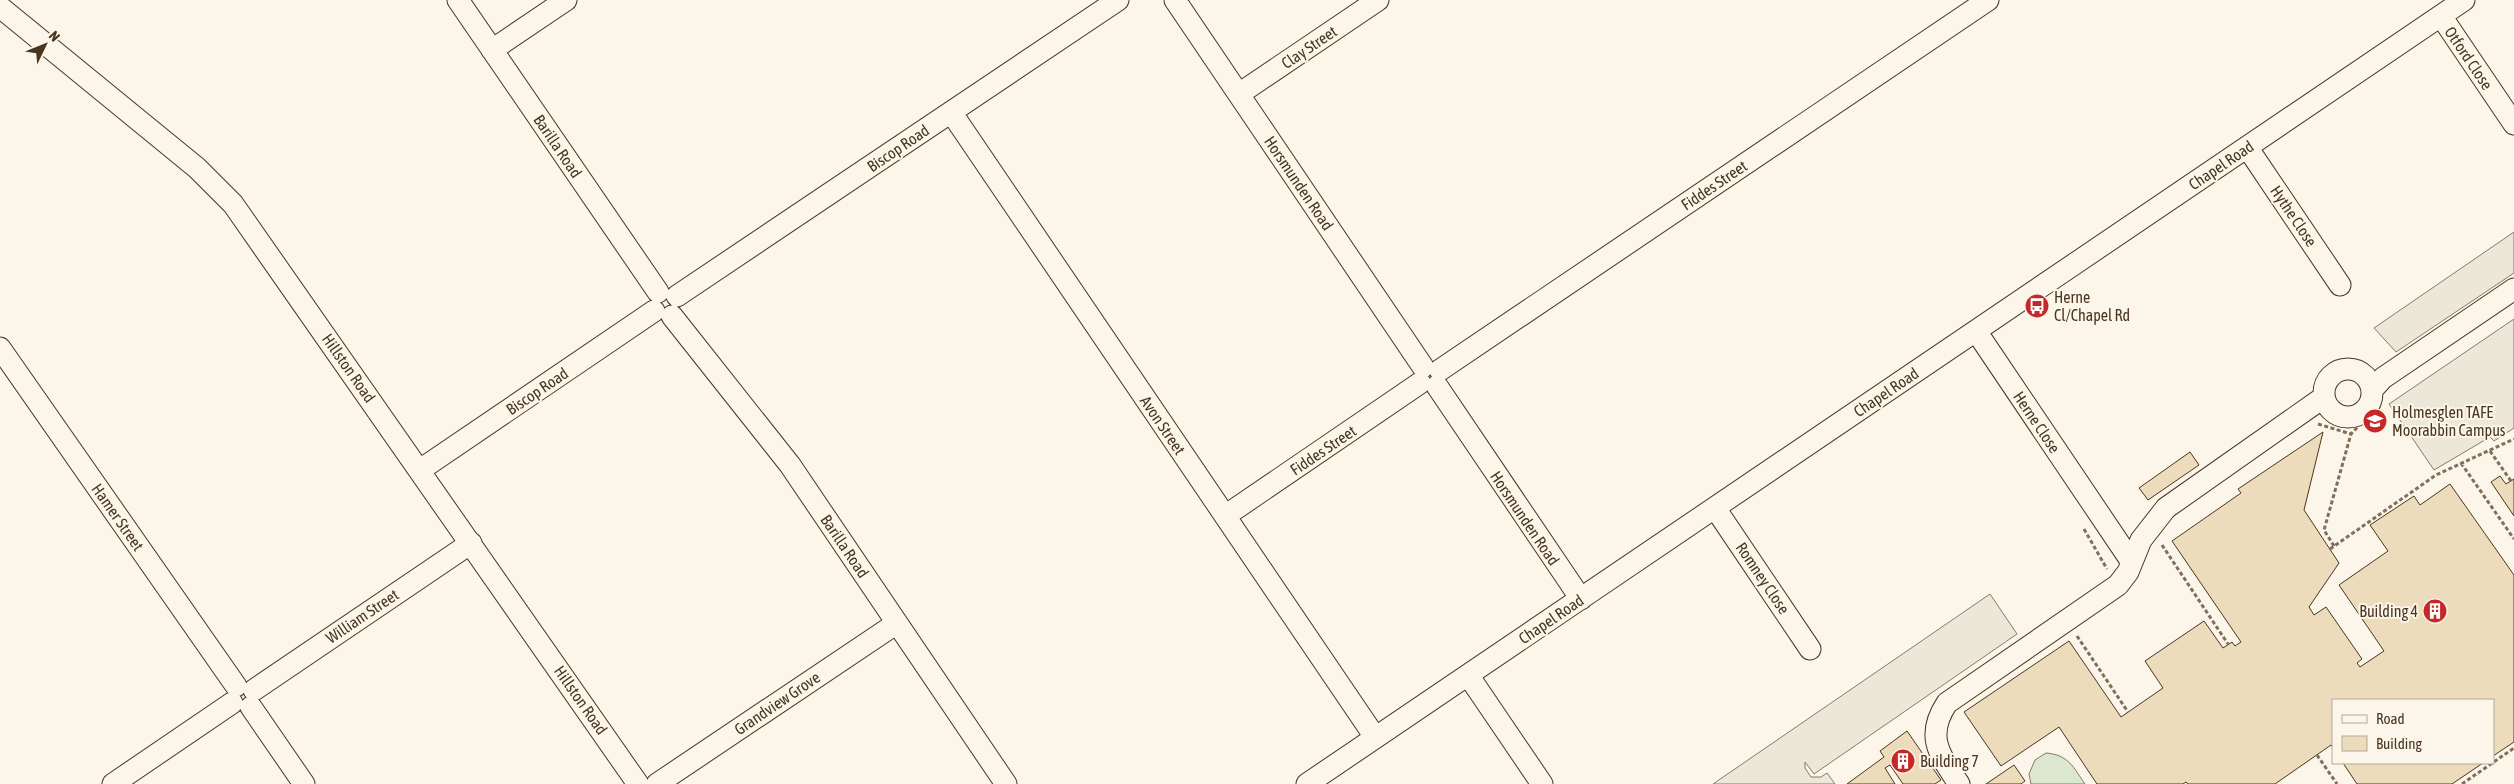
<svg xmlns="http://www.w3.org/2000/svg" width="2514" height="784" viewBox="0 0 2514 784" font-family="'Asap Condensed',sans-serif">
<rect width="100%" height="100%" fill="#fbf6e9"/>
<path fill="#dce7d0" stroke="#887966" d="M2046,753C2069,755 2073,767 2085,784H2031L2029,774L2035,760Z"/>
<path fill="#ede7d9" stroke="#887966" d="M2514,232V273L2396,352L2374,328Z
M2514,319V428L2494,441L2490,437L2434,470L2389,404Z
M1990,594L2017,634L1814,774L1805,762V768L1811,777H1821L1827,773L1835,784H1713Z"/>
<path fill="#ecdcbc" stroke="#4a3520" d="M2323,432L2304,510L2339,563L2309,607L2314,615L2326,607L2362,659L2357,663L2360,667L2384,651L2339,585L2388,551L2370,525L2414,496L2420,505L2450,484L2514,575V742L2493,756V700H2333V748L2331,745L2275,784H2188L2186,782L2183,784H2097L2059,727L2001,766L1964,712L2069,641L2121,717L2163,688L2145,661L2204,621L2223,648L2232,642L2235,646L2241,642L2172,541L2241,493L2238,489Z
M2190,452L2199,465L2148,500L2139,488Z
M2500,476L2506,484L2514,479V516L2491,482Z
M1907,731L1941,780L1935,784H1903L1890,765L1885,768L1895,784H1847L1884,757L1880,751Z
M2343,763H2483L2452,784H2357Z
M2014,765L2025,781L2021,784H1986Z"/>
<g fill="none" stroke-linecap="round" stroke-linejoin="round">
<defs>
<path id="minor" d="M458,0L658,292
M1175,0L1423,367
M0,7L197,168L233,204L638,784
M2441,16L2514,124
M492,50L566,0
M1239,94L1378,0
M951,112L1375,737
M2247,147L2340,285
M677,296L1118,0
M672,316L790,465L1006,784
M1976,331L2131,561
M0,348L236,686
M2324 393a24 24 0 1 1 48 0a24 24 0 1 1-48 0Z
M1440,370L1988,0
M1437,386L1581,599
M2372,390L2383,378L2514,289
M420,470L654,311
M1715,508L1810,649
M1225,516L1420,383
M1468,675L1542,784
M254,690L471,543
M251,707L304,784
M113,784L232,703
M657,784L897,623
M1307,784L2464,0
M1959,784C1939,754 1925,736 1947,703L2118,585L2128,572L2141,540L2166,508L2324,397"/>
</defs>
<use href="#minor" stroke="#4a3520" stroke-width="23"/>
<path stroke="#7f6f5c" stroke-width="3" stroke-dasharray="4 2.5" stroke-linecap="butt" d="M2318,424L2351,434
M2490,451L2511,481
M2461,463L2514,539
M2084,529L2107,569
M2162,545L2228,644
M2334,546L2324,530L2351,434L2374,410
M2330,549L2436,475L2514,439
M2077,636L2128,712
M2317,755L2337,784
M2462,784L2514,748"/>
<use href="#minor" stroke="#fbf6e9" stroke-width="21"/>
</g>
<defs>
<symbol id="bus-disc" viewBox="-11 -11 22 22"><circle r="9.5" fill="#c62828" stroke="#fbf6e9"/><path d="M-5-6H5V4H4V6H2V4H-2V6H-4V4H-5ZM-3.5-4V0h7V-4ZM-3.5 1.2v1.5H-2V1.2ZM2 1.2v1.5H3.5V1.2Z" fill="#fff"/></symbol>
<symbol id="university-disc" viewBox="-11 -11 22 22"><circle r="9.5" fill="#c62828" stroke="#fbf6e9"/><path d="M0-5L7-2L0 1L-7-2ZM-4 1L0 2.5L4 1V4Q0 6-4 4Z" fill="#fff"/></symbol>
<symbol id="building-disc" viewBox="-11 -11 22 22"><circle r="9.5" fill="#c62828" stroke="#fbf6e9"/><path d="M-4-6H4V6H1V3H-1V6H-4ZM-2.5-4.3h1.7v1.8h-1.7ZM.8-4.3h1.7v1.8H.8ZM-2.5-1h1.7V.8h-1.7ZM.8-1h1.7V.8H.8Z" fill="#fff"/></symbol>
</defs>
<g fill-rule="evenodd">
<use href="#bus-disc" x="2023" y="292" width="28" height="28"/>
<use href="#university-disc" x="2361" y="407" width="28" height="28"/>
<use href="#building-disc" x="2421" y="597" width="28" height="28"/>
<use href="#building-disc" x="1889" y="747" width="28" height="28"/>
</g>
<g text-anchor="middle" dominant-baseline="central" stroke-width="4" stroke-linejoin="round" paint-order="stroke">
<g font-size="16" fill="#4a3520" stroke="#fbf6e9">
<text transform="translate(1309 47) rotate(-34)">Clay Street</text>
<text transform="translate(2469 58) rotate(56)">Otford Close</text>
<text transform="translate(558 146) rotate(56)">Barilla Road</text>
<text transform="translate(898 148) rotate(-34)">Biscop Road</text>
<text transform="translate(2221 165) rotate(-34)">Chapel Road</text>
<text transform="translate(1299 183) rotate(56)">Horsmunden Road</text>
<text transform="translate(1714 185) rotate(-34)">Fiddes Street</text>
<text transform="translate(2294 216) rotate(56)">Hythe Close</text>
<text transform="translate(349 368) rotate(55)">Hillston Road</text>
<text transform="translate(537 391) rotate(-34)">Biscop Road</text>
<text transform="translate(1886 392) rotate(-34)">Chapel Road</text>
<text transform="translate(2037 422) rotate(56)">Herne Close</text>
<text transform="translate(1163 425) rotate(56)">Avon Street</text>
<text transform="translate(1323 450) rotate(-34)">Fiddes Street</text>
<text transform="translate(118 517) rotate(55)">Hamer Street</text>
<text transform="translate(1525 518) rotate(56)">Horsmunden Road</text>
<text transform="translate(845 546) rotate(56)">Barilla Road</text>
<text transform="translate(1763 578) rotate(56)">Romney Close</text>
<text transform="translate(362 616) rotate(-34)">William Street</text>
<text transform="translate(1551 619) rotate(-34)">Chapel Road</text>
<text transform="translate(581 700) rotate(55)">Hillston Road</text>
<text transform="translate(777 703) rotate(-34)">Grandview Grove</text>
</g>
<g font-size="16" fill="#4a3520" stroke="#fbf6e9" text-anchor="start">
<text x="2054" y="297">Herne<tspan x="2054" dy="18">Cl/Chapel Rd</tspan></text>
<text x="2392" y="412">Holmesglen TAFE<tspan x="2392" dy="18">Moorabbin Campus</tspan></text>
<text x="2418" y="611" text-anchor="end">Building 4</text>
<text x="1920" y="761">Building 7</text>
</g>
</g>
<rect x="2332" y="699" width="162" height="65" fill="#fbf6e9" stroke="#b4a999"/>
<rect x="2342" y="715" width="25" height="8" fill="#fbf6e9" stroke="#b4a999"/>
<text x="2376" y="724" font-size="15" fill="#4a3520">Road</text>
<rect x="2342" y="736" width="25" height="15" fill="#ecdcbc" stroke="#b4a999"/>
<text x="2376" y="749" font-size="15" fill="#4a3520">Building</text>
<g transform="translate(45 45) rotate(47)" stroke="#fbf6e9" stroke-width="4" paint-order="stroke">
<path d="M0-4L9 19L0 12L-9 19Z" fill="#4a3520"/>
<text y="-8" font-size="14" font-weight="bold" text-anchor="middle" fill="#4a3520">N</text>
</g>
</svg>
